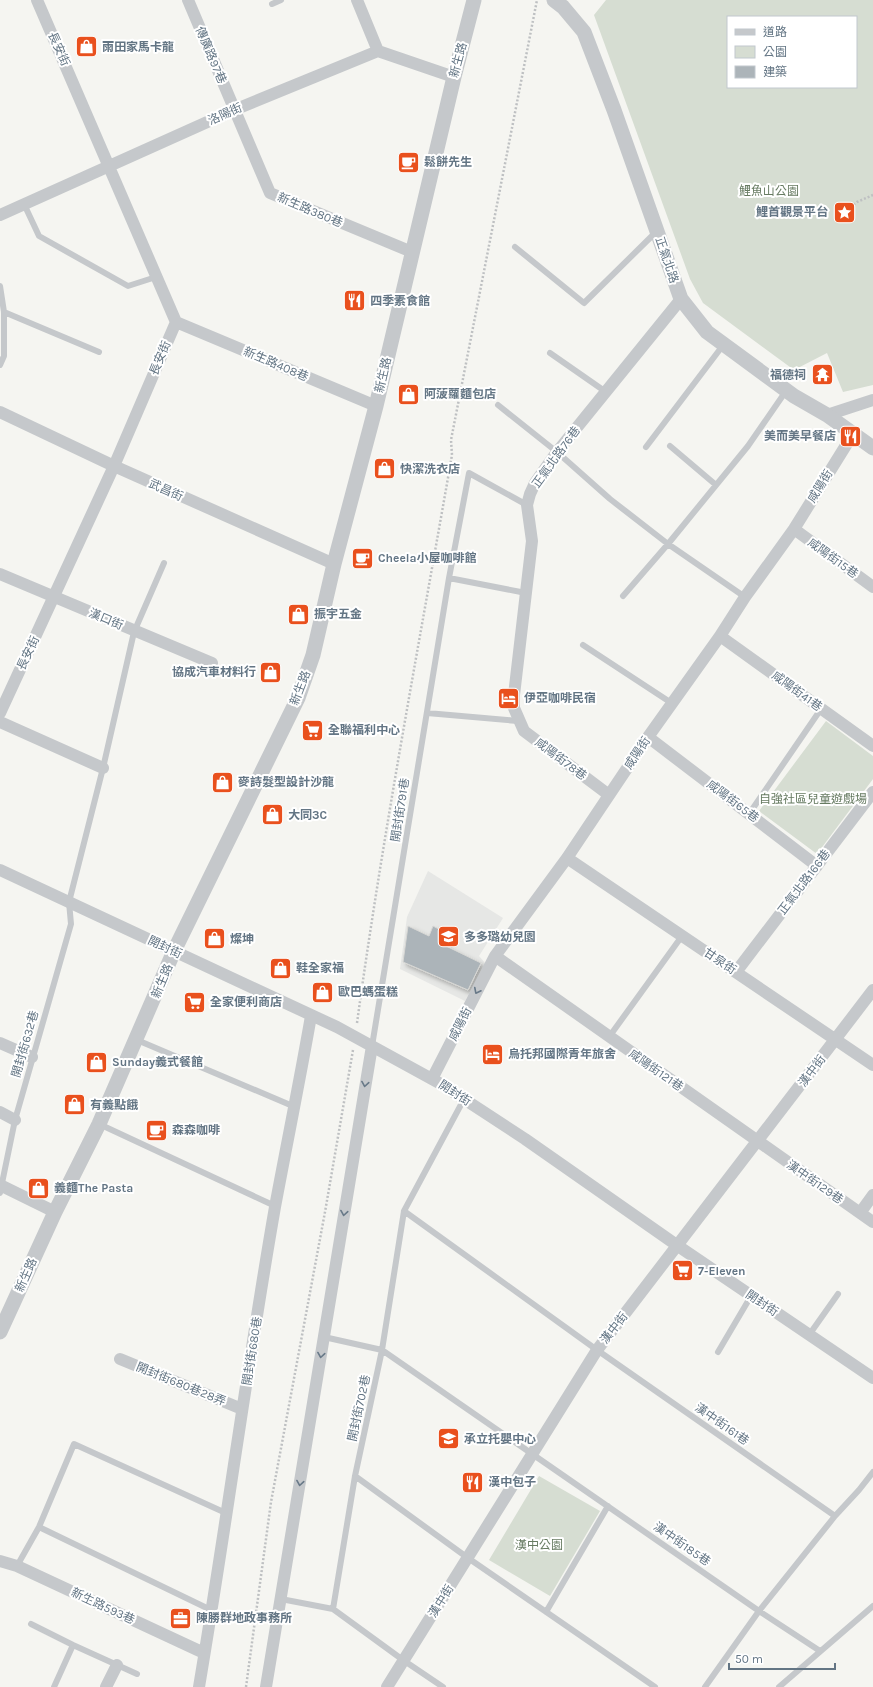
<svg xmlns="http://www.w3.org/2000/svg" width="873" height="1687" viewBox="0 0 873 1687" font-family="Karla,'Noto Sans TC',sans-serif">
<defs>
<filter id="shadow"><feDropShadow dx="3.5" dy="3.5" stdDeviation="2" flood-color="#0004"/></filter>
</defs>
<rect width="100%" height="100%" fill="#f5f5f1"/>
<path fill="#e6e7e5" d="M428,871L503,918L479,956L485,963L465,1001L400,969L407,917Z"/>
<path fill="#d6ddd2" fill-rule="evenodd" d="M606,0H873V385L843,392L827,353L794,370L703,303L690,279L594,15ZM728,17H856V87H728Z
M826,721L873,756V779L817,854L759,811Z
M539,1476L600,1511L550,1596L489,1560Z"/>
<path fill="#acb4b9" stroke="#d7d7d4" filter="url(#shadow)" d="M408,926L429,936L433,926L450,935L446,946L481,963L468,990L403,962Z"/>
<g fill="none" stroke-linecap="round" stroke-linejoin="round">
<path stroke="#bec0c2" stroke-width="2.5" stroke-dasharray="2 2" stroke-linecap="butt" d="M844,212L857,202L873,195
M357,1023C383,833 419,644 452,455L451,440L537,0
M246,1687L271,1502L325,1212L353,1050"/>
<path stroke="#c5c8cb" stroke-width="6" d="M272,4L281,0
M24,204L39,236L128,286L156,277
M515,247L584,303L656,232
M0,286L4,312V356L0,365
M4,312L99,352
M550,353L606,392
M498,405L557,452L610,499L668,544L745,597
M670,446L716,485
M646,447L724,344
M449,578L526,593
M623,596L668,544L748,446L786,391
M583,645L673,704
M427,713L518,721
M749,814L821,709
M609,1037L682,936
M137,1040L295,1107
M372,1046L449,578L469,473L527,505
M99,1124L275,1206
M0,1193L15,1120L71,924L69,902L103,768L134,632L164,563
M404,1211L597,1350L835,1516
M809,1335L838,1294
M324,1337L382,1350L759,1611L820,1651
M718,1352L751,1296
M355,1476L468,1558L655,1687
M39,1527L211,1610
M17,1566L39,1527L74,1444L228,1514
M281,1599L333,1609L403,1660L443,1687
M333,1609L355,1476L382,1350L404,1211L464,1099
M546,1612L608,1506
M31,1624L73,1645L137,1674
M54,1687L73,1645
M705,1687L759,1611L835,1516L859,1490L873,1472
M779,1687L873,1606"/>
<path stroke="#c5c8cb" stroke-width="12" d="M188,0L270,193L412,252
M357,0L378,51
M0,215L234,110L378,51L454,77
M176,322L376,406
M0,412L114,466L334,564
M827,415L873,400
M794,529L873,587
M0,574L212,663
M720,636L873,746
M0,713L114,466L176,322L37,0
M0,722L103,768
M648,737L817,866
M609,795L524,731L514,708V695L532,541L527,505L530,494L535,483L557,452L681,299
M567,858L873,1065
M0,870L337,1027L441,1084L525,1139L678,1246L873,1378
M495,956L873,1222
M736,972L873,792
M0,1043L32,1057
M432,1079L495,956L567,858L648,737L720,636L745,597L794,529L853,434
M0,1112L15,1120
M0,1185L55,1212
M860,1213L873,1195
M120,1359L242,1409
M0,1561L17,1566L204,1653
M106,1687L117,1665
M199,1687C226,1527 247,1367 275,1207C287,1143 300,1079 311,1016
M266,1687L372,1046
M387,1687L597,1350L873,990"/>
<path stroke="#c5c8cb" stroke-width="15" d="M554,0L563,7L584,32L614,110L681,299L707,332L794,396L827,415L873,448
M0,1332L55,1212L99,1124L174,951L298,698L313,655L334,564L376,406L454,77L474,0"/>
</g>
<defs><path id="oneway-chevron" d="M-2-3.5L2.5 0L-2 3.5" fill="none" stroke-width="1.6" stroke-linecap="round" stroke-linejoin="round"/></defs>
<g stroke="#687988">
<use href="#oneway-chevron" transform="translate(477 991) rotate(117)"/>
<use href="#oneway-chevron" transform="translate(365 1084) rotate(99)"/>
<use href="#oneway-chevron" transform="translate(344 1213) rotate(99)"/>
<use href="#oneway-chevron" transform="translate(321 1355) rotate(99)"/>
<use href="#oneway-chevron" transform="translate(300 1483) rotate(99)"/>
</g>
<defs>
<symbol id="shop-square" viewBox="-11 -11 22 22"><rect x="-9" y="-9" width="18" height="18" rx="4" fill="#e9501d" stroke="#fff"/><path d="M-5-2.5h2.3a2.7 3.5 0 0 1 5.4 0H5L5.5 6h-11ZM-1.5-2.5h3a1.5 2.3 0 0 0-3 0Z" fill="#fff"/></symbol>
<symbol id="cafe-square" viewBox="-11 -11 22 22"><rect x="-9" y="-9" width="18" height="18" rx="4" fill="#e9501d" stroke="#fff"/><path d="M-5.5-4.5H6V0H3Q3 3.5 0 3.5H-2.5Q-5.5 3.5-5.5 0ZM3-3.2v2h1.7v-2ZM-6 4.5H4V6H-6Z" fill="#fff"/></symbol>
<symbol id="sight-square" viewBox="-11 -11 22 22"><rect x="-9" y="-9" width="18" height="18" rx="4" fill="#e9501d" stroke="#fff"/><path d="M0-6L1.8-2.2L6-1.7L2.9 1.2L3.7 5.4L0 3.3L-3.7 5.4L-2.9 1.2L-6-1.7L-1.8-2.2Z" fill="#fff"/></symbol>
<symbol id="restaurant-square" viewBox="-11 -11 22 22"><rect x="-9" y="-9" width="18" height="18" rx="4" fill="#e9501d" stroke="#fff"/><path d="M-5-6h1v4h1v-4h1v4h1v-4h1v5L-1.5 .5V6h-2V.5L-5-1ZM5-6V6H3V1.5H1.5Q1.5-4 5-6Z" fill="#fff"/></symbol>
<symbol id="temple-square" viewBox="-11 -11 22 22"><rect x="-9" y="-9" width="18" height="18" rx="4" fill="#e9501d" stroke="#fff"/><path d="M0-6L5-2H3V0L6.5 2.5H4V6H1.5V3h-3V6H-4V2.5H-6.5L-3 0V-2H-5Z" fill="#fff"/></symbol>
<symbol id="hotel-square" viewBox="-11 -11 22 22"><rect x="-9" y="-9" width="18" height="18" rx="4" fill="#e9501d" stroke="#fff"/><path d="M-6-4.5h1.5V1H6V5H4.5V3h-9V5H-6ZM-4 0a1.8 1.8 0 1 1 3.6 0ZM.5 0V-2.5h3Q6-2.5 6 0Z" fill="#fff"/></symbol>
<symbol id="supermarket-square" viewBox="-11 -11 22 22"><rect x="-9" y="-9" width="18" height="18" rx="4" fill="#e9501d" stroke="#fff"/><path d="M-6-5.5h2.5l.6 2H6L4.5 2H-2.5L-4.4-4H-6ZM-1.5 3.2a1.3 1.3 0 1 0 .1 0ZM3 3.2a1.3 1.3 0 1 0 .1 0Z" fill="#fff"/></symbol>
<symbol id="school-square" viewBox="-11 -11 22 22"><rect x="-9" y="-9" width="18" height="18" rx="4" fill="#e9501d" stroke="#fff"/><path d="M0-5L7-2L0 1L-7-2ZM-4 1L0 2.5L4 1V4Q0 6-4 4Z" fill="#fff"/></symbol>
<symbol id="office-square" viewBox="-11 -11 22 22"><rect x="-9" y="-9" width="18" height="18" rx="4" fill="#e9501d" stroke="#fff"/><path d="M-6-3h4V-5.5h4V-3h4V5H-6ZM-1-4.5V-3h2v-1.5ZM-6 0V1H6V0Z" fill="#fff"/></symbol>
</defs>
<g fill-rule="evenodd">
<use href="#shop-square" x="74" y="34" width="25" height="25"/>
<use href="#cafe-square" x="396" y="150" width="25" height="25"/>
<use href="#sight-square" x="832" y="200" width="25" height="25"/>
<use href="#restaurant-square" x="342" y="288" width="25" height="25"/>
<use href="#temple-square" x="810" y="362" width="25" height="25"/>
<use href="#shop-square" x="396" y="382" width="25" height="25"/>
<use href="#restaurant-square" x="838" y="424" width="25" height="25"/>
<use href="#shop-square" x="372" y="456" width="25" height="25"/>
<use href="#cafe-square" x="350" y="546" width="25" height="25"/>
<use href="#shop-square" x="286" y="602" width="25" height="25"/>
<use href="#shop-square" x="258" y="660" width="25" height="25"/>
<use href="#hotel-square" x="496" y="686" width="25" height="25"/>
<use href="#supermarket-square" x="300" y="718" width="25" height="25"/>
<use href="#shop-square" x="210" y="770" width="25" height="25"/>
<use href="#shop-square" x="260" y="802" width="25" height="25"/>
<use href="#school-square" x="436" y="924" width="25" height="25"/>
<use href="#shop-square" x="202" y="926" width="25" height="25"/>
<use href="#shop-square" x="268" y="956" width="25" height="25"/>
<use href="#shop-square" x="310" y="980" width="25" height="25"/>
<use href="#supermarket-square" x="182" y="990" width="25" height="25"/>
<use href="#hotel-square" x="480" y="1042" width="25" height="25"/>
<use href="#shop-square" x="84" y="1050" width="25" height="25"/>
<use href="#shop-square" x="62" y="1092" width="25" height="25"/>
<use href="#cafe-square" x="144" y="1118" width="25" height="25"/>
<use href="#shop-square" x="26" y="1176" width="25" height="25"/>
<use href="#supermarket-square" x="670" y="1258" width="25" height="25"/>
<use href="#school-square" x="436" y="1426" width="25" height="25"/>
<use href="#restaurant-square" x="460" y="1470" width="25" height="25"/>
<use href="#office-square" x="168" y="1606" width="25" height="25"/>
</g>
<g text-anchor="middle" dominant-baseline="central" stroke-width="4" stroke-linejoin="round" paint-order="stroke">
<g font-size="12" font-weight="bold" fill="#637584" stroke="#fff" text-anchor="start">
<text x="102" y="47">雨田家馬卡龍</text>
<text x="424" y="162">鬆餅先生</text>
<text x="828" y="212" text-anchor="end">鯉首觀景平台</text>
<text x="370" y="301">四季素食館</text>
<text x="806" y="375" text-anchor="end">福德祠</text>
<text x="424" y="394">阿菠蘿麵包店</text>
<text x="836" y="436" text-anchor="end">美而美早餐店</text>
<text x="400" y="469">快潔洗衣店</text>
<text x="378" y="558">Cheela小屋咖啡館</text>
<text x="314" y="614">振宇五金</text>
<text x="256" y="672" text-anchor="end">協成汽車材料行</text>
<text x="524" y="698">伊亞咖啡民宿</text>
<text x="328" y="730">全聯福利中心</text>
<text x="238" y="782">麥詩髮型設計沙龍</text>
<text x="288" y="815">大同3C</text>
<text x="464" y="937">多多璐幼兒園</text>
<text x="230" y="939">燦坤</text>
<text x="296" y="968">鞋全家福</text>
<text x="338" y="992">歐巴螞蛋糕</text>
<text x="210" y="1002">全家便利商店</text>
<text x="508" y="1054">烏托邦國際青年旅舍</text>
<text x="112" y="1062">Sunday義式餐館</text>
<text x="90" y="1105">有義點餓</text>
<text x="172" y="1130">森森咖啡</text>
<text x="54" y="1188">義麵The Pasta</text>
<text x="698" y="1271">7-Eleven</text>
<text x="464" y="1439">承立托嬰中心</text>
<text x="488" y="1482">漢中包子</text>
<text x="196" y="1618">陳勝群地政事務所</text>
</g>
<g font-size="12" fill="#637584" stroke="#fff">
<text transform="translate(59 49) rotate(66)">長安街</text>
<text transform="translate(211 55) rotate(67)">傳廣路97巷</text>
<text transform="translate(458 60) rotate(-75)">新生路</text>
<text transform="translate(225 114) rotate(-24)">洛陽街</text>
<text transform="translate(310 210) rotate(23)">新生路380巷</text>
<text transform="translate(667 260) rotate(71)">正氣北路</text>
<text transform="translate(160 358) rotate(-67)">長安街</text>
<text transform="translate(276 364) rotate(23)">新生路408巷</text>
<text transform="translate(383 375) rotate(-77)">新生路</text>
<text transform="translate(556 457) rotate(-54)">正氣北路76巷</text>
<text transform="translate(820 486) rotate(-58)">咸陽街</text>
<text transform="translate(166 490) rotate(24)">武昌街</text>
<text transform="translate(833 558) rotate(36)">咸陽街15巷</text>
<text transform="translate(106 619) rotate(23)">漢口街</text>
<text transform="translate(28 653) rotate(-65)">長安街</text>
<text transform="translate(300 688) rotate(-69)">新生路</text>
<text transform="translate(797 691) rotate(36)">咸陽街41巷</text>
<text transform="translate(637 753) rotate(-56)">咸陽街</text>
<text transform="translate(561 759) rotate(37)">咸陽街78巷</text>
<text transform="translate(733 801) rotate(37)">咸陽街65巷</text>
<text transform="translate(400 810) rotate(-81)">開封街791巷</text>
<text transform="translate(804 882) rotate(-53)">正氣北路166巷</text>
<text transform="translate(165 947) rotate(25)">開封街</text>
<text transform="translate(720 961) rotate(34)">甘泉街</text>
<text transform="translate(162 981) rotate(-67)">新生路</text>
<text transform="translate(460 1024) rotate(-63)">咸陽街</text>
<text transform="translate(25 1044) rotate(-74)">開封街632巷</text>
<text transform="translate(656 1070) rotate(35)">咸陽街121巷</text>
<text transform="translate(812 1071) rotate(-53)">漢中街</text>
<text transform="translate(455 1093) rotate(33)">開封街</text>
<text transform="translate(815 1182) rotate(35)">漢中街129巷</text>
<text transform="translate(26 1275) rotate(-66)">新生路</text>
<text transform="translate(762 1303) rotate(34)">開封街</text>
<text transform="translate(614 1328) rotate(-52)">漢中街</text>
<text transform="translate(252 1351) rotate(-81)">開封街680巷</text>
<text transform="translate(181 1384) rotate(22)">開封街680巷28弄</text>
<text transform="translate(359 1408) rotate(-78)">開封街702巷</text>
<text transform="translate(722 1424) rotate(35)">漢中街161巷</text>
<text transform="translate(682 1544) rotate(35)">漢中街185巷</text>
<text transform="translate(441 1601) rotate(-58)">漢中街</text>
<text transform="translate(103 1606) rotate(25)">新生路593巷</text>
</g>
<g font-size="12" fill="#677b62" stroke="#fff">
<text x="769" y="191">鯉魚山公園</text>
<text x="813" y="799">自強社區兒童遊戲場</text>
<text x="539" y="1545">漢中公園</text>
</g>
</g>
<rect x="727" y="16" width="130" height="72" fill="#ffffff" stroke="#c1c8ce"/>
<rect x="735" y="29" width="20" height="6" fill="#c5c8cb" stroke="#c1c8ce"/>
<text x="763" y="36" font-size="12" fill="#637584">道路</text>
<rect x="735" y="46" width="20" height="12" fill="#d6ddd2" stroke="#c1c8ce"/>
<text x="763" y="56" font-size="12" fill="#637584">公園</text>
<rect x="735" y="66" width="20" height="12" fill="#acb4b9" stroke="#c1c8ce"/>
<text x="763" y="76" font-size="12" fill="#637584">建築</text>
<path d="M729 1663v6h106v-6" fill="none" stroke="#637584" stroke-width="2"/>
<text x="735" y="1663" font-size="12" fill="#637584" stroke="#ffffff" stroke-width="3" paint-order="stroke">50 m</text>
</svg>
